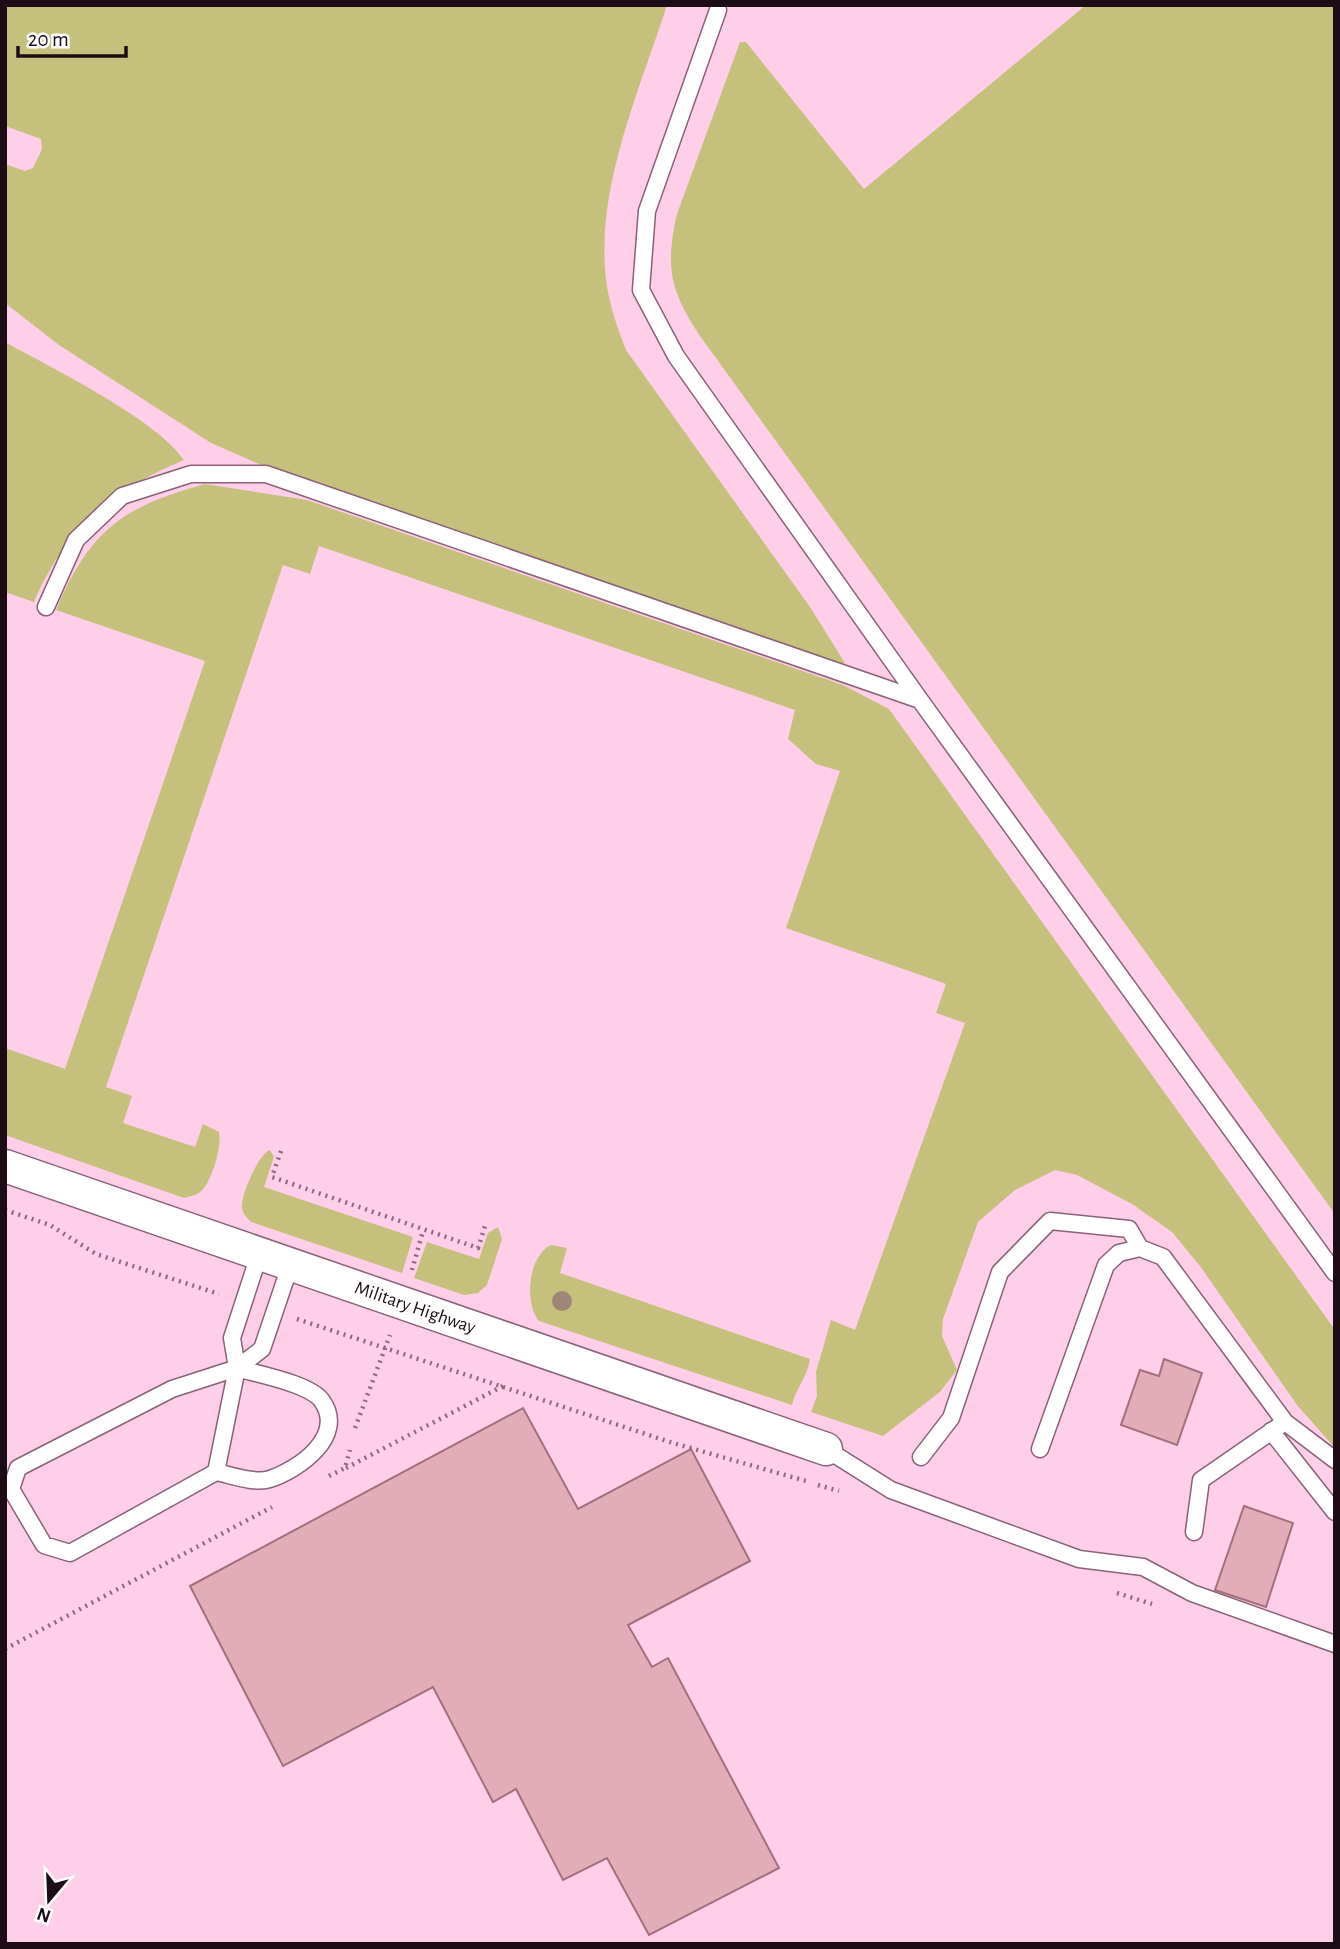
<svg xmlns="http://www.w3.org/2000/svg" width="1340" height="1949" viewBox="0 0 1340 1949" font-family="'Alegreya Sans',sans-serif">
<rect width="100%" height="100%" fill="#ffcee9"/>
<path fill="#c6c07d" d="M5,5H667C640,89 595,189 606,279C609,304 617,327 626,350L810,607L845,663L830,664L664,603L284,475L211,443L59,345L5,303V164L25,171L33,168L42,149L41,139L5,126Z
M1086,5H1335V1214L700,336C670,290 665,268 677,214L740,42H746L864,189Z
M5,342C52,368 156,419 184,460C112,490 65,529 34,602L5,592Z
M205,484L307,500L843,685L889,709L1335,1330V1448L1297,1405L1200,1266L1172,1232L1132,1204L1077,1175L1055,1170L1015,1190L978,1222L943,1319L942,1336L957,1370L940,1392L883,1436L811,1412L817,1396L816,1372L831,1320L855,1330L965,1023L936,1013L946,984L786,928L840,771L816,764L788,739L795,710L319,546L310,574L283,565L106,1087L132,1096L123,1123L195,1147L203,1124L219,1132C222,1146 213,1176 204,1188C199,1195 191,1196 184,1198L5,1135V1048L65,1069L205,661L56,610C90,530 122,507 205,484Z
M270,1150L274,1157L264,1187L413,1237L402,1273L251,1222C247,1218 243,1214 242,1208C240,1197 259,1153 270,1150Z
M498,1227L502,1239L487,1285L478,1293L464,1295L414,1278L427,1242L479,1259L488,1233Z
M551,1245L567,1248L560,1273L810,1359C808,1376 796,1388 792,1405L539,1321C524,1303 528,1256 551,1245Z"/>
<path fill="#e2acb8" stroke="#a2707b" stroke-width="2" d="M1164,1359L1202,1373L1177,1445L1121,1425L1140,1370L1159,1376Z
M523,1408L578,1509L691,1449L750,1561L628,1625L652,1667L668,1658L779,1868L649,1935L607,1858L563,1880L516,1789L493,1802L433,1687L283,1766L190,1586Z
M1244,1506L1293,1523L1266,1607L1215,1590Z"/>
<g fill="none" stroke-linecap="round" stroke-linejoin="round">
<defs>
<path id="service" d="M718,10L647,211L641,290L676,356L920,700L1335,1273
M46,607L76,540L122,496L191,474H266L920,700
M237,1368L172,1389L18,1468L11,1489L44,1545L70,1553L216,1472L237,1368L232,1338L260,1252
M1271,1431L1335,1512
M826,1449L891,1490L1079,1559L1143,1567L1192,1593L1335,1644
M1040,1449L1106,1265L1119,1253L1140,1248L1163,1257L1285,1422L1335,1460
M921,1457L951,1418L1000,1272L1050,1221L1129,1229L1140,1248
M216,1472C231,1475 255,1484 270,1479C298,1470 347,1436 322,1401C311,1384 257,1374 237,1368L262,1349L291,1263
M1194,1532L1201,1480L1285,1422"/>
<g id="minor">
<path id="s1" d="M5,1166L826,1449"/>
</g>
</defs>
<use href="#service" stroke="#8b6179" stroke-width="19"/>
<use href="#minor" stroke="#8b6179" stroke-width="35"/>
<path stroke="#8a6a7c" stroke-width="4.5" stroke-dasharray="2 5" stroke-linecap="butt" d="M281,1151L272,1177L478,1248L486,1223
M5,1210L50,1225L96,1254L219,1294
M412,1270L423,1231
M297,1319L673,1443L806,1481
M355,1428L390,1335
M346,1468L503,1386
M329,1476L345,1468L350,1450
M818,1485L839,1491
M1117,1593L1152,1604
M5,1649L272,1507"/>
<use href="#service" stroke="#fff" stroke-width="16"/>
<use href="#minor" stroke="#fff" stroke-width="32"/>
</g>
<circle fill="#9e8679" cx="562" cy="1301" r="10"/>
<g text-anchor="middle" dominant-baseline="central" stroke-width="7" stroke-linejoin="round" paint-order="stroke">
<g font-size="19" fill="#1c0c15" stroke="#fff">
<text stroke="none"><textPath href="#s1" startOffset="434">Military Highway</textPath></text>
</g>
</g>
<rect width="1340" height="1949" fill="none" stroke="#1c0c15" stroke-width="14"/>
<g transform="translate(49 1900) rotate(199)" stroke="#ffffff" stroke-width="5" paint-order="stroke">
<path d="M0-5L12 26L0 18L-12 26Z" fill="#1c0c15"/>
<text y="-10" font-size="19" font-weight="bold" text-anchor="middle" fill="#1c0c15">N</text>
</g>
<path d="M18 46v10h108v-10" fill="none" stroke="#1c0c15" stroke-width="3.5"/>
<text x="28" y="46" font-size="21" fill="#1c0c15" stroke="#ffffff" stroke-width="5" paint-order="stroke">20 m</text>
</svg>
